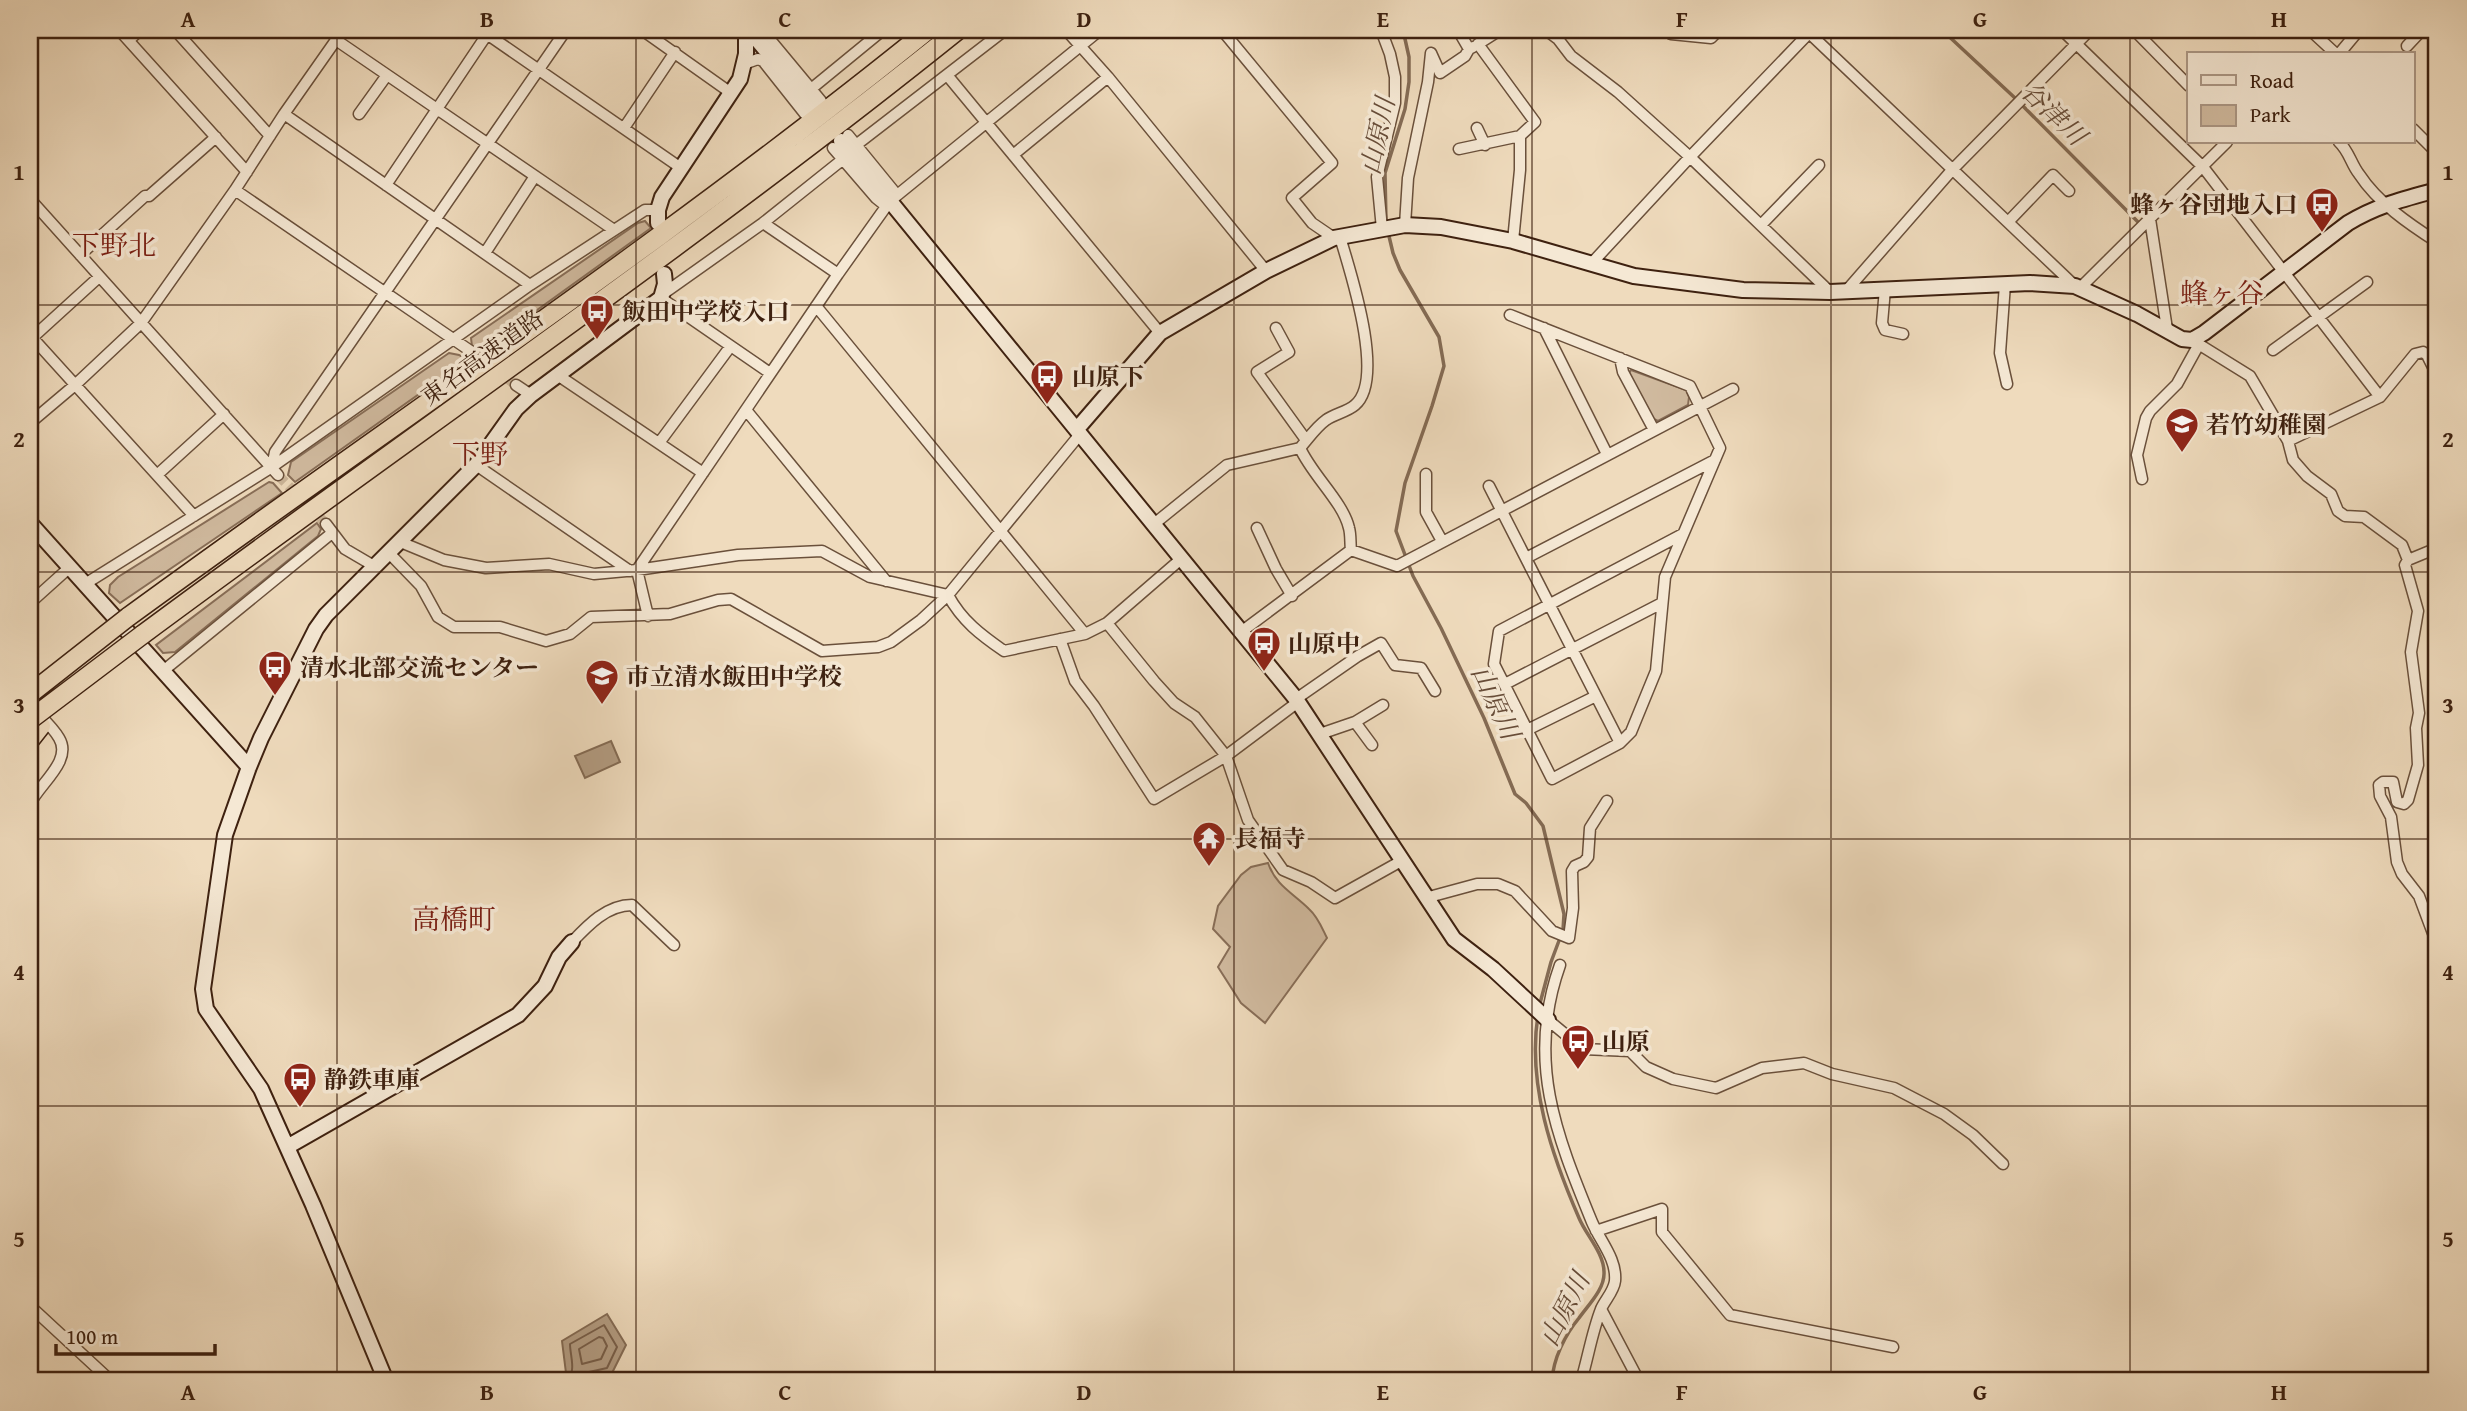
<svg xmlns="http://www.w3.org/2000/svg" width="2467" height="1411" viewBox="0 0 2467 1411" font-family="'Gentium Book Plus','Noto Serif JP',serif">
<rect width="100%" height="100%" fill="#efdbbd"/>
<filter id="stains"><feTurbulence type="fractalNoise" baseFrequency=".00286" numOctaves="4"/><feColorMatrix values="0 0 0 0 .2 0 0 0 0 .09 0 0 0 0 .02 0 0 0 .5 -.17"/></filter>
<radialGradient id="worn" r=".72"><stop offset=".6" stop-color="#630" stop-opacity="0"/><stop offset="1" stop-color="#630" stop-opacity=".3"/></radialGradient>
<path fill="#d1bba0" stroke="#886e58" stroke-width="2" d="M645,221L651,228L479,352L472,346L471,338L638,223Z
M449,353L459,355L467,360L295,482L288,475L291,462Z
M1631,370L1686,390L1689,397L1688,405L1658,421L1652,418L1629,373Z
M269,482L273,483L282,493L120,603L109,593L110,585L118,577Z
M317,523L321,529L318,536L175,652L163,653L156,645Z
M1268,863C1276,886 1293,893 1309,909C1318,917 1322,928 1327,938L1265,1023L1241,1003L1218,967L1230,947L1213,929L1218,906L1241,875L1251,867Z"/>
<path fill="#b39c82" stroke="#846b54" stroke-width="2" d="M611,741L620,762L585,778L575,756Z
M607,1314L626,1345L611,1375L572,1381H568L567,1378L557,1379L556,1374L566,1373L562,1341Z"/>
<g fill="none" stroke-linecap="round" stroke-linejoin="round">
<path stroke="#785e49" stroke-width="2" d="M599,1337L603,1338L607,1346L601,1359L582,1364L579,1349Z
M564,1381C578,1374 570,1357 570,1344L604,1325L617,1347L607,1368L589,1372L585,1381"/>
<path stroke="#846b54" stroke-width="3.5" d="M1942,30L2015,98L2139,223
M1386,221L1385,173L1405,109L1409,82V57L1403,30
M1388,232L1393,253L1400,270L1439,337L1444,366L1432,406L1405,483L1396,531L1413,576L1441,628L1484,718L1515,794L1526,803L1543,826L1564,914L1563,930L1551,962L1539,1007
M1538,1015C1527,1084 1552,1156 1579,1218C1586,1235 1604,1253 1604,1272C1605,1289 1588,1305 1579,1318C1565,1335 1553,1359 1552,1381"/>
<path stroke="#ccb69a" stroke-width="10" stroke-dasharray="10 5" stroke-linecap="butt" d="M472,352L516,385
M278,475L326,524"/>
<defs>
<path id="street" d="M119,30L247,172
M175,30L270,136
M481,30L681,168
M642,30L731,93
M762,30L821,101
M1066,30L1108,77L1266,271
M1222,30L1332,163L1292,198L1312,223L1334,238
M1381,30L1390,54L1395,77V103L1377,177L1382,229
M1458,30L1469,49L1473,47
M1500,30L1478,44L1535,122L1520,136V170L1513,241
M1546,30L1558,39L1571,56L1618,92L1690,157L1830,292
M1668,30L1671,34L1711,38L1716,33
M1806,30L2075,286
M2062,30L2203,167L2380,397
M2310,30L2336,54
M2139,35L2189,86
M129,40L140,30
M336,40L614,230
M2407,46L2422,30
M2339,54L2359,30
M744,64L758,59L763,61L805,114
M947,75L1160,333
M811,89L883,30
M284,114L530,285
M359,114L387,75
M624,128L675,52
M1477,128L1485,145
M2413,129L2437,153
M848,135L897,195
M2339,142C2349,151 2351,164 2359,174C2378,203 2409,224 2437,242
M856,145L1005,30
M833,148L876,198L886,206
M1459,149L1520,136
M1013,155L1108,77
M386,185L490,30
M235,190L472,352
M30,199L278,475
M2150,219L2167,329
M2008,222L2053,175L2069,191
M763,223L838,274
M1405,225L1408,178L1428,82L1431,53L1440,73L1465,56L1469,49
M1761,225L1819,165
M1340,237C1350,271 1386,379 1355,405C1347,412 1334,414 1326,420C1316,427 1308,439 1300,448C1312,475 1343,502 1349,528C1351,535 1350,543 1351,550
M485,253L535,176
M80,255L145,196H149L216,137
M1591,264L1690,157L1812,30
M2005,284L2000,353L2007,384
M2080,288L2227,142
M1885,289L1882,323L1885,330L1903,334
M1847,290L1952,170L2090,30
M663,294L763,223L842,160
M661,298L770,373
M816,306L1085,634
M1510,315L1690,386L1720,448L1665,577L1656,671L1631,732L1620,743L1552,779L1494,664L1499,631L1683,534
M1276,328L1289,352L1257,372L1306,440
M1544,328L1607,454
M30,335L194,516
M32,338L99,277
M2192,340L2250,376L2288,441L2293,460L2307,476L2331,494L2338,511L2345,516L2364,517L2402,545L2408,560L2405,565L2418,611L2411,652L2419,713L2416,728L2418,765L2408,800L2404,804L2397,802L2393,782H2383L2379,785L2380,796L2391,817L2397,862L2402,874L2419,896L2437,944
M2273,350L2367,282
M1620,358L1623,372L1654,430
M559,376L703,473
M516,385L531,395
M746,410L886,581
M30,423L75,385L141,323L235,190L284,114L343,30
M2288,441L2380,397L2415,354L2423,352L2427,355L2437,375
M659,443L730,347
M476,465L630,571
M272,467L275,452L566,30
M1426,474V512L1442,541
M157,475L224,414
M2142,479L2137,455L2146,418L2150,411L2177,384L2199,344
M1489,486L1620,743
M326,524L345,549L374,566
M1154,524L1227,465L1300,448
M1257,528L1276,569L1292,596
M398,541L444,560L486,568L549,564L594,574L637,570L738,555L822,551L870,577L948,595C962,621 981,635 1004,651L1085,634L1107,623L1181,559
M388,552L421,586L438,617L454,627H500L546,641L570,634L591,617L670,614L718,600L731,599L822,651L878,647L891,642L921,620L948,595L1081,433
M1526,558L1715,460
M2408,560L2437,548
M85,584L272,467L530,285L645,210H658
M30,603L70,567
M648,616L637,570L838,274L890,201L1100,30
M1107,623L1154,681L1174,703L1195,717L1226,756L1248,820L1283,870L1311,882L1335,898L1403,860
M1241,632L1351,550L1397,566L1733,389
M1060,639L1075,681L1094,706L1154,799L1226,756L1298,702
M163,671L332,533
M1505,684L1662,603
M1296,699L1358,656L1381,643L1395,665L1421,668L1435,691
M30,705C39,715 52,726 59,738C73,761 39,784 30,804
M1355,722L1383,705
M1527,730L1596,696
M1320,734L1355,722L1372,745
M1429,897L1477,884H1498L1515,891L1552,931L1569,938L1573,908L1572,871L1575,866L1584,862L1588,857L1590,828L1607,801
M572,942C588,925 607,905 632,905L674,945
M1560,965C1526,1060 1556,1134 1592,1222C1600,1241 1617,1259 1615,1281C1614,1291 1605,1300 1601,1309C1592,1332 1588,1358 1581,1381
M1548,1020L1583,1049L1630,1051L1646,1067L1673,1079L1716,1088L1762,1068L1804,1063L1832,1074L1894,1088L1944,1114L1973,1135L2003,1164
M1596,1231L1662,1209V1232L1730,1315L1893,1347
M30,1306L111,1381
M1601,1309L1639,1381"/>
<path id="secondary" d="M749,30L813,107
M841,141L1296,699L1454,939L1493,969L1548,1020
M658,223V210L662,197L740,79L746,54V30
M1077,429L1160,333L1266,271L1334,238L1405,225L1441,227L1513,241L1634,276L1743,290L1830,292L2030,283L2075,286L2137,314L2182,339L2192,340L2204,333L2348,223C2378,205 2404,199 2437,190
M30,523L249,767
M287,1147L518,1015L545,986L559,957L572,942
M386,1381L313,1205L261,1089L206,1009L203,989L225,835L249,767L261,738L316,629L326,615L476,465L516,409L531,395L661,298L665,284L664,274
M964,1381H966"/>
<path id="highway" d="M128,617C395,422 671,238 928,30
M142,635C414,433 694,242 958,30
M30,740L41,726"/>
</defs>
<use href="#street" stroke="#6a503b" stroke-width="13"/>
<use href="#secondary" stroke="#3e2110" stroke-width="18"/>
<use href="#highway" stroke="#3e2110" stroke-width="21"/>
<use href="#street" stroke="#f5e8d4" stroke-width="10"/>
<use href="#secondary" stroke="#f5e8d4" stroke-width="14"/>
<use href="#highway" stroke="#efdbbd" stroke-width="18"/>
<defs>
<path id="highway-bridge" d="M30,694L128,617
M31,719L142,635"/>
</defs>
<use href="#highway-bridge" stroke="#3e2110" stroke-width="21" stroke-linecap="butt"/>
<use href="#highway-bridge" stroke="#efdbbd" stroke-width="18"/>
</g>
<path fill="none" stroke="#3e2110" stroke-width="2" stroke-opacity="0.55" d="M337,30V1381M636,30V1381M935,30V1381M1234,30V1381M1532,30V1381M1831,30V1381M2130,30V1381M30,305H2437M30,572H2437M30,839H2437M30,1106H2437"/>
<defs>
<symbol id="bus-pin" viewBox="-11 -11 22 30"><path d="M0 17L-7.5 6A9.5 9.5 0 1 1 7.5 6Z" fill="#8f2418" stroke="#f5e8d4"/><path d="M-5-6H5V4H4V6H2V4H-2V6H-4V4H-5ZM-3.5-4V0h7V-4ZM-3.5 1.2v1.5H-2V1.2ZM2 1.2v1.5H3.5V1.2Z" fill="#fff"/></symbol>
<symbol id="school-pin" viewBox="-11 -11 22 30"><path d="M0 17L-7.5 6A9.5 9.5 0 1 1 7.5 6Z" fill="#8f2418" stroke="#f5e8d4"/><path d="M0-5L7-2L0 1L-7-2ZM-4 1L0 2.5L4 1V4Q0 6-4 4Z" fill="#fff"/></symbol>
<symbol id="temple-pin" viewBox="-11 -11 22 30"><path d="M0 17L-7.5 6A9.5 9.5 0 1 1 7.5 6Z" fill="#8f2418" stroke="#f5e8d4"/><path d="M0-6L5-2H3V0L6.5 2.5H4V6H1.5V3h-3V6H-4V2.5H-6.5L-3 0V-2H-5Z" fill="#fff"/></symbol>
</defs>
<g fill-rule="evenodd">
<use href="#bus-pin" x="2303" y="185" width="38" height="52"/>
<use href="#bus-pin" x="578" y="292" width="38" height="52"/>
<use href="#bus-pin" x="1028" y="357" width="38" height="52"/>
<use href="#school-pin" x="2163" y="405" width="38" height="52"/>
<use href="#bus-pin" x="1245" y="624" width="38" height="52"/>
<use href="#bus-pin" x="256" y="648" width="38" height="52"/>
<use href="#school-pin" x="583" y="657" width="38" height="52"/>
<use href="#temple-pin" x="1190" y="819" width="38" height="52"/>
<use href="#bus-pin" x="1559" y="1022" width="38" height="52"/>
<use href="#bus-pin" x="281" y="1060" width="38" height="52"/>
</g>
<g text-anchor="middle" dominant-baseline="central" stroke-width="7" stroke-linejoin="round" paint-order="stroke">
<g font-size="24" font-weight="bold" fill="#3e2110" stroke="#f5e8d4" text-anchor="start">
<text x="2298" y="204" text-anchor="end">蜂ヶ谷団地入口</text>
<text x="622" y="311">飯田中学校入口</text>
<text x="1072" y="376">山原下</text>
<text x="2206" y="424">若竹幼稚園</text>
<text x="1288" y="643">山原中</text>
<text x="300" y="667">清水北部交流センター</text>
<text x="626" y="676">市立清水飯田中学校</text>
<text x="1234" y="838">長福寺</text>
<text x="1602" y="1041">山原</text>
<text x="324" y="1079">静鉄車庫</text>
</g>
<g font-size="24" fill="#3e2110" stroke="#f5e8d4">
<text transform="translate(482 357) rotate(-36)">東名高速道路</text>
</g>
<g font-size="26" font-style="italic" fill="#674c38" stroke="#f5e8d4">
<text transform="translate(2054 113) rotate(44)">谷津川</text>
<text transform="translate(1377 136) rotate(-78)">山原川</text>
<text transform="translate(1496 702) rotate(65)">山原川</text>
<text transform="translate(1564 1309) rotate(-63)">山原川</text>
</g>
<g font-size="28" fill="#7a1f14" stroke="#f5e8d4">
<text x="114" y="244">下野北</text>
<text x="2222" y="292">蜂ヶ谷</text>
<text x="480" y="453">下野</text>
<text x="454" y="918">高橋町</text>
</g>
</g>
<rect width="2467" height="1411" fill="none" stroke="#efdbbd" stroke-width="77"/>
<rect x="2187" y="52" width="228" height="91" fill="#f5e8d4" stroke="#ac9886" stroke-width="2"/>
<rect x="2201" y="75" width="35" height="10" fill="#f5e8d4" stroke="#ac9886" stroke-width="2"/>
<text x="2250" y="88" font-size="21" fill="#3e2110">Road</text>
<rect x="2201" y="105" width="35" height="21" fill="#d1bba0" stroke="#ac9886" stroke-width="2"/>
<text x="2250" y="122" font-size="21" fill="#3e2110">Park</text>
<path d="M56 1344v10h159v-10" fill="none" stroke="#3e2110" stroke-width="3.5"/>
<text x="66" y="1344" font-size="21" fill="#3e2110" stroke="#f5e8d4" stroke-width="5" paint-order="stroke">100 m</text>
<rect x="38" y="38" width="2390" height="1334" fill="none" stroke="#3e2110" stroke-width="2.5"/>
<g font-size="23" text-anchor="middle" font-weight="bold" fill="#3e2110">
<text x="188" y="27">A</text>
<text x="487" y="27">B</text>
<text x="785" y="27">C</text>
<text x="1084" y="27">D</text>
<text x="1383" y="27">E</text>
<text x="1682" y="27">F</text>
<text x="1980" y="27">G</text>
<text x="2279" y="27">H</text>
<text x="19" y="180">1</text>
<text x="2448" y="180">1</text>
<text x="19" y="447">2</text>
<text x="2448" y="447">2</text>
<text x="19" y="713">3</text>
<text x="2448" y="713">3</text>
<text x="19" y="980">4</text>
<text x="2448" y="980">4</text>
<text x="19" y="1247">5</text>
<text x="2448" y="1247">5</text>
<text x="188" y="1400">A</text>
<text x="487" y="1400">B</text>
<text x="785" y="1400">C</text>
<text x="1084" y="1400">D</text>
<text x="1383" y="1400">E</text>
<text x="1682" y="1400">F</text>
<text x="1980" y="1400">G</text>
<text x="2279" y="1400">H</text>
</g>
<rect width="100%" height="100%" filter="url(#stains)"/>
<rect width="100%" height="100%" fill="url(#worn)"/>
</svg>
